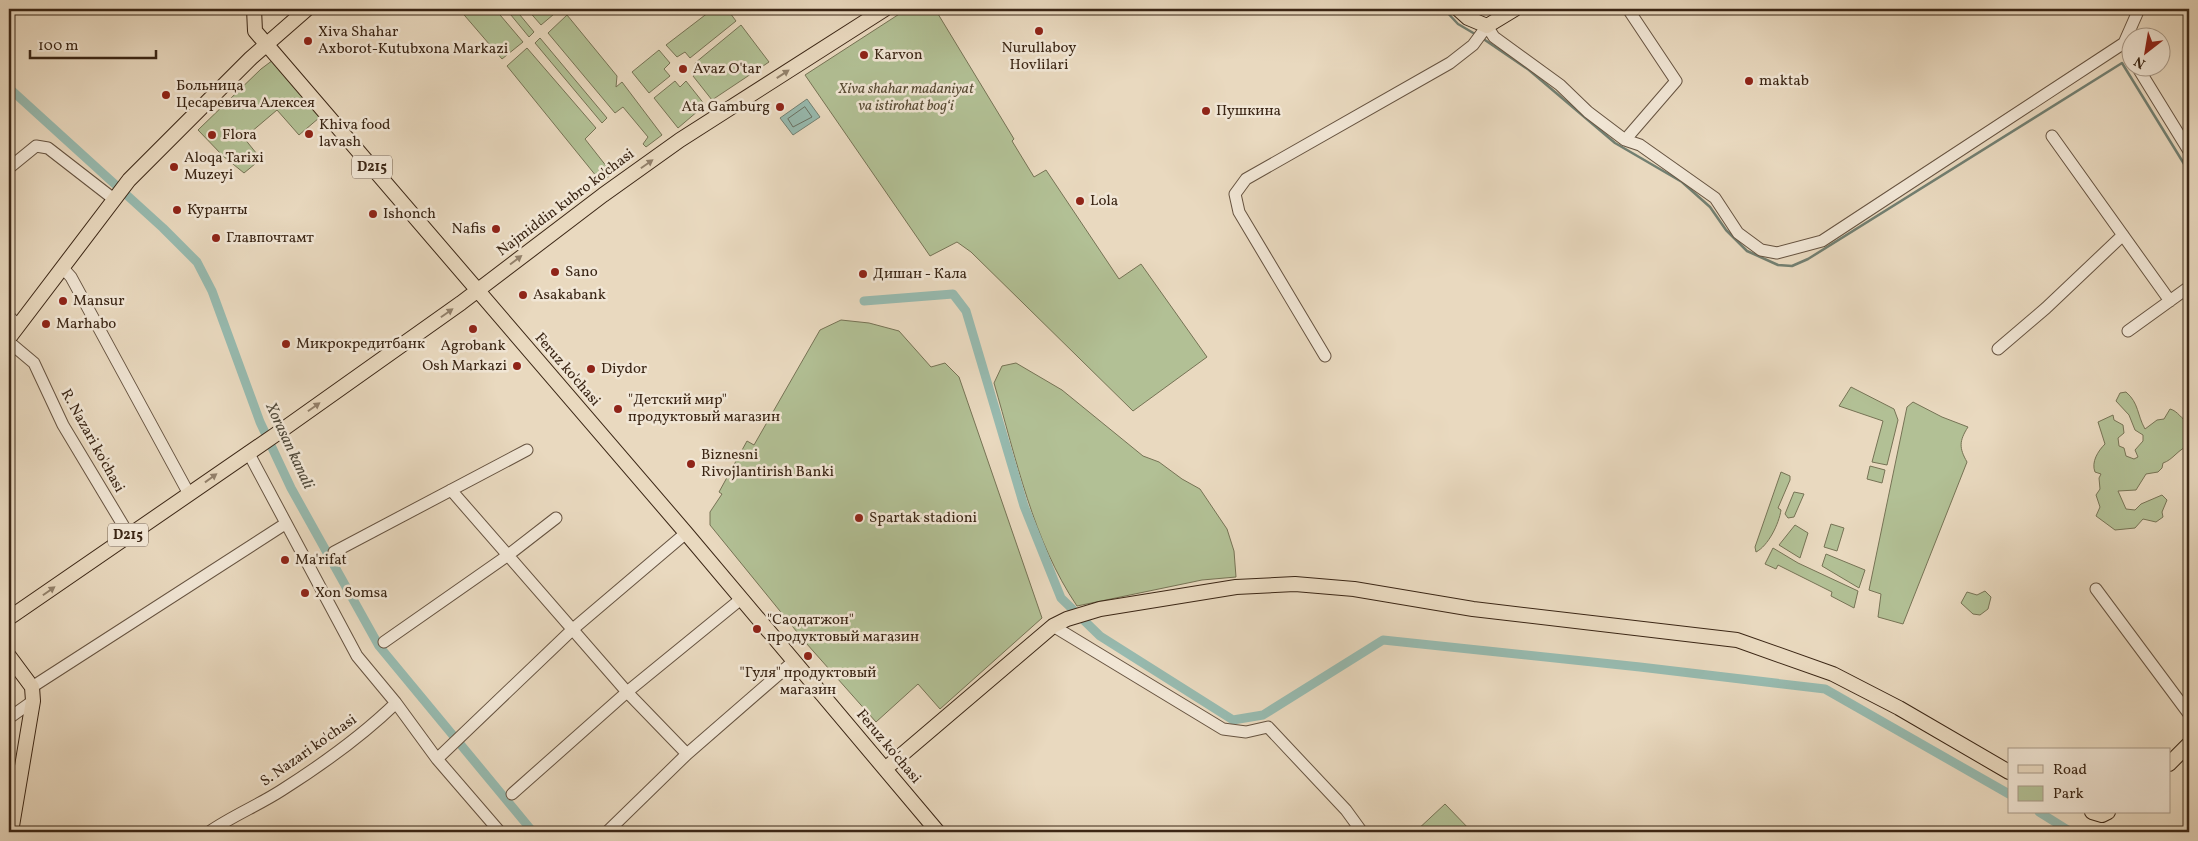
<svg xmlns="http://www.w3.org/2000/svg" width="2198" height="841" viewBox="0 0 2198 841" font-family="Vollkorn,serif">
<rect width="100%" height="100%" fill="#e9d9bf"/>
<filter id="stains"><feTurbulence type="fractalNoise" baseFrequency=".004" numOctaves="4"/><feColorMatrix values="0 0 0 0 .2 0 0 0 0 .09 0 0 0 0 .02 0 0 0 .5 -.17"/></filter>
<radialGradient id="worn" r=".72"><stop offset=".6" stop-color="#630" stop-opacity="0"/><stop offset="1" stop-color="#630" stop-opacity=".3"/></radialGradient>
<path fill="#b2c095" stroke="#767355" d="M459,9H495L523,42L502,59Z
M506,9H515L534,32L529,37Z
M527,9H560L541,25Z
M713,9H727L736,21L690,58L685,52L677,57L666,45Z
M907,9H935L1014,139L1012,141L1034,177L1046,170L1119,279L1141,264L1207,357L1133,411L971,252L957,242L930,256L805,75Z
M567,15L617,76L616,87L622,82L662,135L646,147L643,144L648,137L623,107L615,113L548,33Z
M741,25L769,62L712,100L693,76L700,70L695,63Z
M540,38L607,118L602,123L535,43Z
M527,48L596,128L585,139L607,167L619,158L625,165L601,182L507,66Z
M659,50L670,63L664,69L670,76L649,93L632,72Z
M277,57L326,112L299,135L277,110L244,138L261,159L244,173L223,156L198,130L261,69Z
M675,81L680,87L686,81L705,105L678,128L654,98Z
M841,320L869,323L899,331L931,367L945,363L959,377L1042,618L940,709L918,684L876,722L806,643L710,525V512L722,494L719,492L747,441L754,445L820,330Z
M1016,363L1062,390L1143,456L1159,462L1182,479L1200,489L1227,529L1234,551L1236,577L1202,580L1077,606C1033,541 1016,458 994,383L1002,366Z
M1851,387L1894,409L1898,420L1887,465L1872,462L1883,421L1839,406Z
M2126,392C2139,403 2137,415 2145,429L2157,420L2164,419L2170,409C2178,411 2181,419 2189,423V446C2179,448 2173,460 2163,463L2162,468L2158,472L2146,474L2136,490L2118,491L2126,509L2135,510L2141,504L2162,495L2167,500L2162,512L2163,517L2156,522L2143,519L2135,528L2115,530L2096,516L2100,507L2096,495L2100,489L2099,478L2101,474L2095,472C2091,462 2098,451 2105,444L2098,422L2113,415L2114,420L2123,425L2124,433L2118,438L2119,446L2124,448L2126,456L2134,459L2138,457L2135,450L2143,441V435L2135,430L2129,415L2116,401L2120,393Z
M1913,402L1942,417L1968,427C1959,441 1959,448 1967,462L1903,624L1878,617L1881,594L1869,590L1907,407Z
M1870,466L1885,470L1882,483L1867,479Z
M1781,472L1790,476V480L1778,508L1781,510C1779,524 1768,546 1756,552L1755,547Z
M1794,492L1804,494L1794,517L1788,518L1785,514Z
M1831,524L1844,528L1837,551L1824,547Z
M1795,525L1808,533L1800,558L1779,545Z
M1773,548L1798,563L1858,591L1854,608L1831,596L1832,592L1778,565L1776,569L1765,564Z
M1826,554L1865,570L1859,588L1822,566Z
M1985,591L1991,597L1988,609L1980,615L1973,614L1961,603L1967,592L1977,595Z
M1445,804L1472,832H1415Z"/>
<path fill="#97baaf" stroke="#727f71" d="M807,99L820,117L793,135L780,118Z"/>
<g fill="none" stroke-linecap="round" stroke-linejoin="round">
<path stroke="#697062" stroke-width="1" d="M805,107L812,117L793,127L788,119Z"/>
<path stroke="#727f71" stroke-width="2.5" d="M1444,9L1458,24L1475,34
M1482,38L1529,70L1615,143L1682,182L1710,207L1726,230L1747,251L1778,265L1792,266L1808,259L2122,63L2189,172"/>
<path stroke="#97baaf" stroke-width="9" d="M9,88L163,228L197,262L212,291L260,422L291,488L379,646L533,832
M864,301L953,294L966,311L1024,506L1061,598L1100,636L1233,720L1263,715L1383,640L1640,667L1825,689L2009,794
M2039,812L2071,832"/>
<defs>
<path id="minor" d="M2124,43L2130,54
M2138,68L2189,151
M2052,136L2170,301
M1625,140L1676,81L1628,9
M9,168L36,146L48,148L115,200
M62,267L71,277L189,494
M9,316L18,326
M2128,331L2189,287
M9,342L34,363L63,425L129,535
M1998,349L2046,308L2123,235
M1325,356L1239,212L1235,194L1246,179L1450,63L1473,45L1487,26L1494,37L1560,85L1588,112L1625,140L1640,145L1715,198L1738,233L1761,250L1777,253L1822,241L2124,43L2139,9
M248,452L357,656L396,703L437,759L500,832
M451,490L627,692L687,754
M334,552L527,450
M2096,589L2189,714
M1053,626L1223,729L1246,732L1268,727L1346,810L1362,832
M384,642L507,556L556,518
M32,687L285,524
M9,718L33,701
M437,759L573,629L686,533
M512,794L627,692L741,599
M209,832C232,816 259,805 282,790C323,764 362,736 396,703
M607,832L687,754L794,661"/>
<path id="major" d="M254,9L255,31L686,533L938,832
M1458,9L1468,18L1487,26L1515,9
M9,338L129,180L251,58L307,9
M9,618L275,435L461,303L603,195L680,140L885,9
M9,656L32,687L33,701L11,832
M2169,764L2189,744
M885,769L1053,626L1067,619L1100,609L1236,587L1295,584L1354,589L1473,609L1737,640L1833,674L1899,708L2009,772
M2092,812L2102,815L2108,812"/>
</defs>
<use href="#minor" stroke="#665340" stroke-width="13"/>
<use href="#major" stroke="#3b2615" stroke-width="16"/>
<use href="#minor" stroke="#f1e6d5" stroke-width="11"/>
<use href="#major" stroke="#e9d9bf" stroke-width="14"/>
</g>
<defs><path id="oneway-solid" d="M-6-.8H1V-3.2L6.5 0L1 3.2V.8H-6Z" transform="scale(1.25)"/></defs>
<g fill="#92806a">
<use href="#oneway-solid" transform="translate(783 74) rotate(-33)"/>
<use href="#oneway-solid" transform="translate(647 164) rotate(-35)"/>
<use href="#oneway-solid" transform="translate(516 260) rotate(-37)"/>
<use href="#oneway-solid" transform="translate(447 313) rotate(-35)"/>
<use href="#oneway-solid" transform="translate(314 407) rotate(-35)"/>
<use href="#oneway-solid" transform="translate(211 478) rotate(-36)"/>
<use href="#oneway-solid" transform="translate(49 591) rotate(-35)"/>
</g>
<g fill="#8f2418" stroke="#f1e6d5" stroke-width="2">
<circle cx="1039" cy="31" r="5"/>
<circle cx="308" cy="41" r="5"/>
<circle cx="864" cy="55" r="5"/>
<circle cx="683" cy="69" r="5"/>
<circle cx="1749" cy="81" r="5"/>
<circle cx="166" cy="95" r="5"/>
<circle cx="780" cy="107" r="5"/>
<circle cx="1206" cy="111" r="5"/>
<circle cx="309" cy="134" r="5"/>
<circle cx="212" cy="135" r="5"/>
<circle cx="174" cy="167" r="5"/>
<circle cx="1080" cy="201" r="5"/>
<circle cx="177" cy="210" r="5"/>
<circle cx="373" cy="214" r="5"/>
<circle cx="496" cy="229" r="5"/>
<circle cx="216" cy="238" r="5"/>
<circle cx="555" cy="272" r="5"/>
<circle cx="863" cy="274" r="5"/>
<circle cx="523" cy="295" r="5"/>
<circle cx="63" cy="301" r="5"/>
<circle cx="46" cy="324" r="5"/>
<circle cx="473" cy="329" r="5"/>
<circle cx="286" cy="344" r="5"/>
<circle cx="517" cy="366" r="5"/>
<circle cx="591" cy="369" r="5"/>
<circle cx="618" cy="409" r="5"/>
<circle cx="691" cy="464" r="5"/>
<circle cx="859" cy="518" r="5"/>
<circle cx="285" cy="560" r="5"/>
<circle cx="305" cy="593" r="5"/>
<circle cx="757" cy="629" r="5"/>
<circle cx="808" cy="656" r="5"/>
</g>
<g text-anchor="middle" dominant-baseline="central" stroke-width="5" stroke-linejoin="round" paint-order="stroke">
<g fill="#f1e6d5" stroke="#72604f" stroke-width="1">
<rect x="352" y="155.5" width="40" height="23" rx="4"/>
<rect x="108" y="523.5" width="40" height="23" rx="4"/>
</g>
<g font-size="14" font-weight="bold" fill="#3b2615">
<text x="372" y="167">D215</text>
<text x="128" y="535">D215</text>
</g>
<g font-size="15" fill="#3b2615" stroke="#f1e6d5" text-anchor="start">
<text x="318" y="32">Xiva Shahar<tspan x="318" dy="17">Axborot-Kutubxona Markazi</tspan></text>
<text x="1039" y="48" text-anchor="middle">Nurullaboy<tspan x="1039" dy="17">Hovlilari</tspan></text>
<text x="874" y="55">Karvon</text>
<text x="693" y="69">Avaz O'tar</text>
<text x="1759" y="81">maktab</text>
<text x="176" y="86">Больница<tspan x="176" dy="17">Цесаревича Алексея</tspan></text>
<text x="770" y="107" text-anchor="end">Ata Gamburg</text>
<text x="1216" y="111">Пушкина</text>
<text x="319" y="125">Khiva food<tspan x="319" dy="17">lavash</tspan></text>
<text x="222" y="135">Flora</text>
<text x="184" y="158">Aloqa Tarixi<tspan x="184" dy="17">Muzeyi</tspan></text>
<text x="1090" y="201">Lola</text>
<text x="187" y="210">Куранты</text>
<text x="383" y="214">Ishonch</text>
<text x="486" y="229" text-anchor="end">Nafis</text>
<text x="226" y="238">Главпочтамт</text>
<text x="565" y="272">Sano</text>
<text x="873" y="274">Дишан - Кала</text>
<text x="533" y="295">Asakabank</text>
<text x="73" y="301">Mansur</text>
<text x="56" y="324">Marhabo</text>
<text x="296" y="344">Микрокредитбанк</text>
<text x="473" y="346" text-anchor="middle">Agrobank</text>
<text x="507" y="366" text-anchor="end">Osh Markazi</text>
<text x="601" y="369">Diydor</text>
<text x="628" y="400">"Детский мир"<tspan x="628" dy="17">продуктовый магазин</tspan></text>
<text x="701" y="455">Biznesni<tspan x="701" dy="17">Rivojlantirish Banki</tspan></text>
<text x="869" y="518">Spartak stadioni</text>
<text x="295" y="560">Ma'rifat</text>
<text x="315" y="593">Xon Somsa</text>
<text x="767" y="620">"Саодатжон"<tspan x="767" dy="17">продуктовый магазин</tspan></text>
<text x="808" y="673" text-anchor="middle">"Гуля" продуктовый<tspan x="808" dy="17">магазин</tspan></text>
</g>
<g font-size="15" font-style="italic" fill="#594c35" stroke="#f1e6d5">
<text x="906" y="89">Xiva shahar madaniyat<tspan x="906" dy="17">va istirohat bogʻi</tspan></text>
</g>
<g font-size="15" fill="#3b2615" stroke="#f1e6d5">
<text transform="translate(566 203) rotate(-37)">Najmiddin kubro ko'chasi</text>
<text transform="translate(567 370) rotate(49)">Feruz ko'chasi</text>
<text transform="translate(92 441) rotate(61)">R. Nazari ko'chasi</text>
<text transform="translate(888 747) rotate(50)">Feruz ko'chasi</text>
<text transform="translate(309 751) rotate(-35)">S. Nazari ko'chasi</text>
</g>
<g font-size="16" font-style="italic" fill="#524b3c" stroke="#f1e6d5">
<text transform="translate(289 446) rotate(65)">Xorasan kanali</text>
</g>
</g>
<rect width="2198" height="841" fill="none" stroke="#e9d9bf" stroke-width="30"/>
<rect x="10" y="10" width="2178" height="821" fill="none" stroke="#3b2615" stroke-width="2.5"/>
<rect x="15" y="15" width="2168" height="811" fill="none" stroke="#3b2615"/>
<rect x="2008" y="748" width="162" height="65" fill="#f1e6d5" stroke="#a89988"/>
<rect x="2018" y="765" width="25" height="8" fill="#e9d9bf" stroke="#a89988"/>
<text x="2053" y="774" font-size="15" fill="#3b2615">Road</text>
<rect x="2018" y="786" width="25" height="15" fill="#b2c095" stroke="#a89988"/>
<text x="2053" y="798" font-size="15" fill="#3b2615">Park</text>
<g transform="translate(2146 52) rotate(211)"><circle r="24" fill="#f1e6d5" stroke="#a89988"/>
<path d="M0-4L9 19L0 12L-9 19Z" fill="#8f2418"/>
<text y="-8" font-size="14" font-weight="bold" text-anchor="middle" fill="#3b2615">N</text>
</g>
<path d="M30 50v8h126v-8" fill="none" stroke="#3b2615" stroke-width="2.5"/>
<text x="38" y="50" font-size="15" fill="#3b2615" stroke="#f1e6d5" stroke-width="4" paint-order="stroke">100 m</text>
<rect width="100%" height="100%" filter="url(#stains)"/>
<rect width="100%" height="100%" fill="url(#worn)"/>
</svg>
